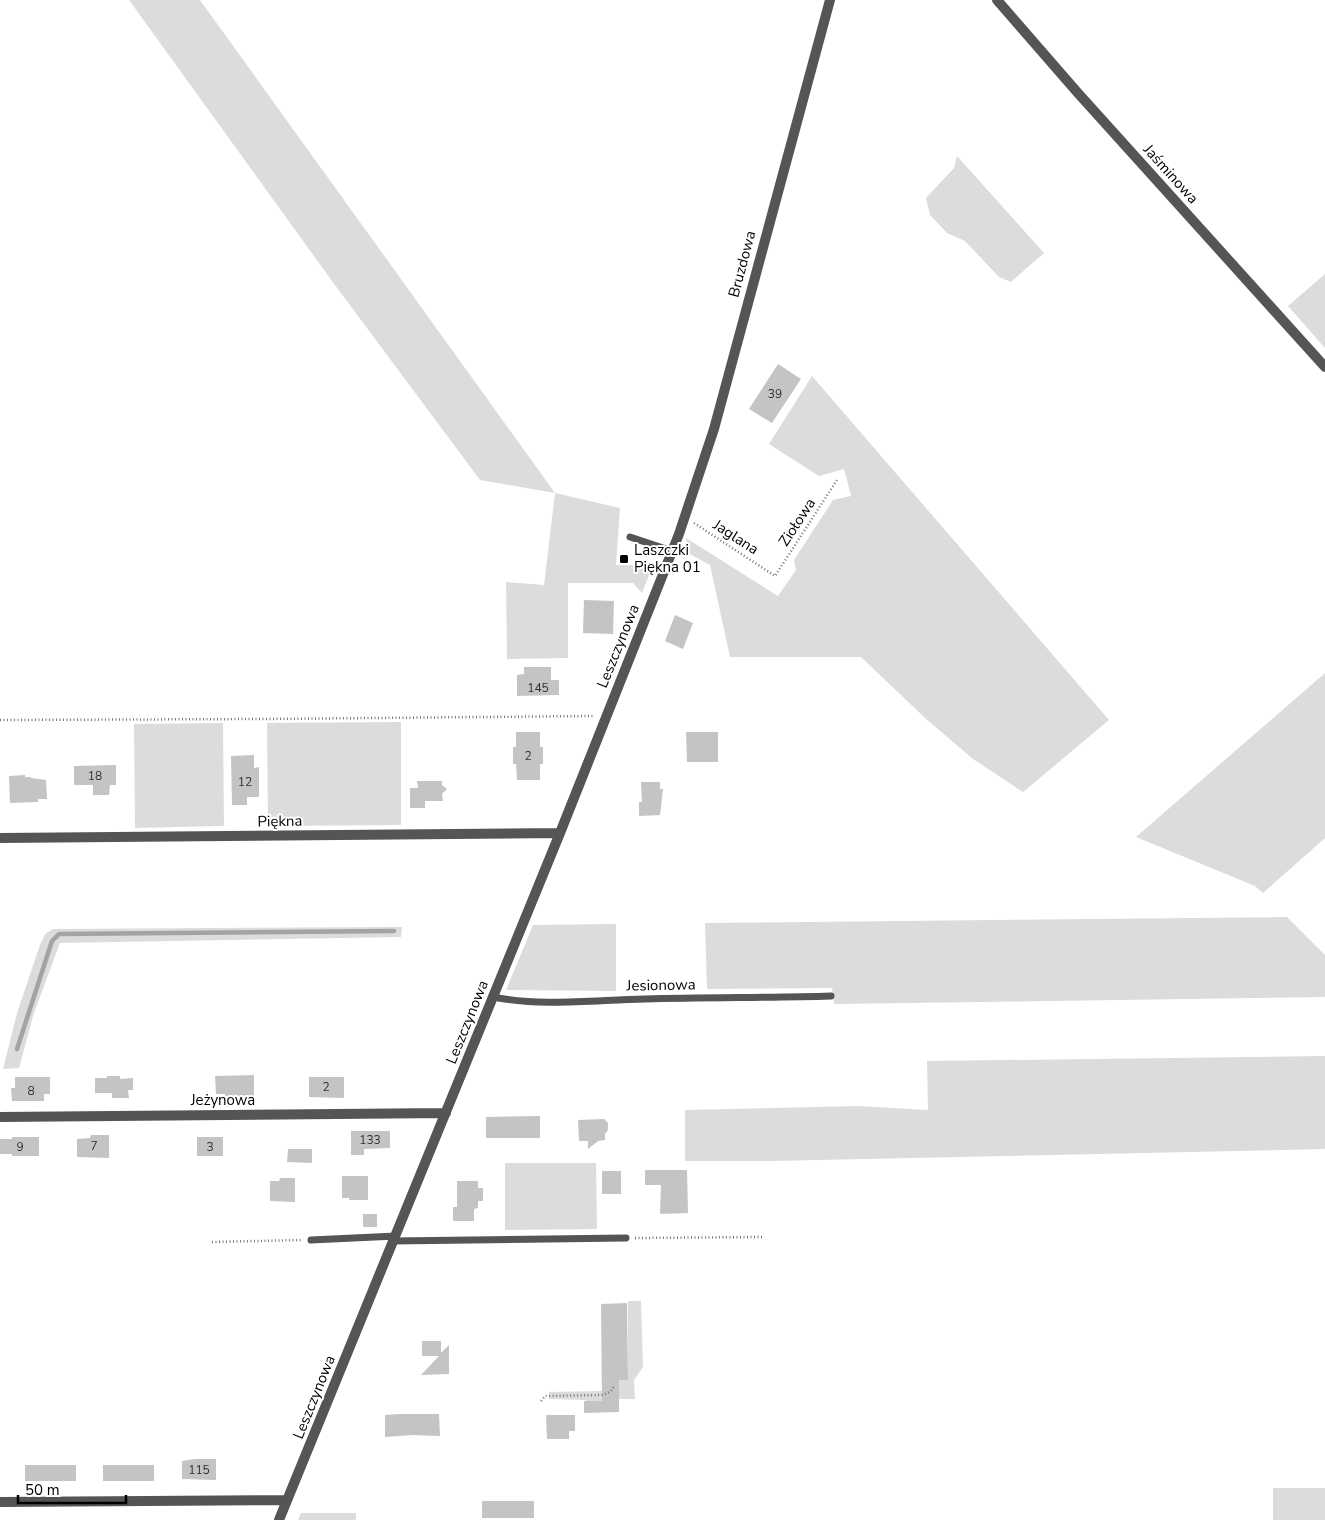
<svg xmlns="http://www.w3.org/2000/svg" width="1325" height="1520" viewBox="0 0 1325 1520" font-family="'Nunito Sans',sans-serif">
<rect width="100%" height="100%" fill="#fff"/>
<path fill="#dcdcdc" d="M129,0H200L555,493L620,508L616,565H653L642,593L633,583H568V658L507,659L506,582L544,585L555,493L480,480L332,281Z
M957,156L1044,253L1011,282L999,277L965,241L947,233L930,215L926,198L954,168Z
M1325,274V348L1288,306Z
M812,376L1109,720L1023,792L973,759L925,718L861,657H730L710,565L686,552V538L778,596L796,570L794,560L833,500L851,496L844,469L819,476L769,444Z
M1325,673V838L1263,893L1255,886L1136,837Z
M401,722V825L268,826L267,723Z
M223,723L224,826L135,828L134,724Z
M1287,917L1325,955V997L834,1004L832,988L707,989L705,923Z
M616,924V991L506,990L533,925Z
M402,927L401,937L60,943L34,1013L19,1068L3,1069L17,1013L40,945L45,934L53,929Z
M1325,1056V1149L771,1161H685V1110L858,1106L928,1110L927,1061Z
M505,1163H596L597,1229L505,1230Z
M628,1301H641L643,1367L634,1380L635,1399H619V1401H586L585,1400L549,1399V1392L602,1391V1380H628Z
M1273,1488H1325V1520H1273Z
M301,1513H356V1520H298Z"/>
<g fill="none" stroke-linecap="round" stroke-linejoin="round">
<path stroke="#a3a3a3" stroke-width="4.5" d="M17,1049L52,941L59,934L394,931"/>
</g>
<path fill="#c4c4c4" d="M778,364L801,379L772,423L749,409Z
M584,600L614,601L613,634L583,633Z
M675,615L693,623L683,649L665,641Z
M524,667H551V680H559V695L517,696V675L524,674Z
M516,732H540V747H543V764H540V780H517L516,764H513V747H516Z
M686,732H718V762H687Z
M254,755V768L259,767V797H247V805H232L231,756Z
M116,765V785H110L109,795H93V785H74V766Z
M25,775V777H31V778L46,780L47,799H38V802L10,803L9,776Z
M417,781H442V785L447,789L442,794L443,801H425V808H410V788H418Z
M641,782H660V789H663L660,815L639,816V802H642Z
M254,1075V1096H225V1094H216L215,1076Z
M107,1076H120V1079L133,1078V1090H128L129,1098H112V1093H95V1078H107Z
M15,1077H50V1094H44V1101H12L11,1088H15Z
M309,1077H344V1098L309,1097Z
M540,1116V1138H486V1117Z
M604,1119L608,1123V1130L605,1134V1140L598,1141L588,1149V1141H579L578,1120Z
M351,1131H390V1148L364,1149V1155H351Z
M91,1135H109V1158L77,1157V1139L90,1138Z
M12,1137H39V1156H12V1154H0V1139H12Z
M197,1137H223V1156H197Z
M288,1149H312V1163L287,1162Z
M645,1170H687L688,1213L661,1214L660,1212L661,1185H645Z
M602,1171H621V1194H602Z
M342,1176H368V1200H349V1198H342Z
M280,1178H295V1202L270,1201V1181H279Z
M457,1181H478V1188H483V1201H478V1208L474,1209V1221H453V1207H457Z
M363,1214H377V1227H363Z
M627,1303L628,1380H619V1412L584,1413V1401H602L601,1304Z
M422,1341H441V1353L449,1345V1374L421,1375L439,1356H422Z
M399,1414H439L440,1436L413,1435L385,1437V1415Z
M546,1415H575V1431H569V1439H547Z
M195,1459H216V1480L182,1479V1461Z
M25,1465H76V1481H25Z
M103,1465H154V1481H103Z
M482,1501H534V1518H482Z"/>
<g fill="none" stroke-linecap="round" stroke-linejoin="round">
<path stroke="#777" stroke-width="2.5" stroke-dasharray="1 2.5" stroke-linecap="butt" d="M694,523L775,576L837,480
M0,720L262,719L593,716
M635,1238L764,1237
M212,1242L302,1240
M541,1401L545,1396L603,1395L611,1391L614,1386"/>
<path stroke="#555" stroke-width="7" d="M630,537L672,551
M493,997C542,1007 595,1000 645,999C707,997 769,998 831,996
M311,1240L396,1236
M393,1241L626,1238"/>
<path stroke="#555" stroke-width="10" d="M997,0L1077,92L1325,367
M0,838L560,833
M0,1117L446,1113
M0,1502L287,1500
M279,1520L560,833L679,534L714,429L830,0"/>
</g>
<rect fill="#000" stroke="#fff" stroke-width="2" x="619" y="554" width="10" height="10" rx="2.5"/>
<g text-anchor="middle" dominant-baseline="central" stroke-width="4" stroke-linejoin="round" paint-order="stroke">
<g font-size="12" fill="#313131">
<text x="775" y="394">39</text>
<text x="538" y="688">145</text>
<text x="528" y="756">2</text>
<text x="95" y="776">18</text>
<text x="245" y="782">12</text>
<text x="326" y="1087">2</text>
<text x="31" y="1091">8</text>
<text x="370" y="1140">133</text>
<text x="94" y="1146">7</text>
<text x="20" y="1147">9</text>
<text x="210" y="1147">3</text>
<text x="199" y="1470">115</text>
</g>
<g font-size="15" fill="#000" stroke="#fff">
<text transform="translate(1171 174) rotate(48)">Jaśminowa</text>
<text transform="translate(742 264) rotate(-75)">Bruzdowa</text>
<text transform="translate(797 522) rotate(-57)">Ziołowa</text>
<text transform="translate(736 537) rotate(33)">Jaglana</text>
<text transform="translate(618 646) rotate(-68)">Leszczynowa</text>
<text transform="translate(280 821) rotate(-1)">Piękna</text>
<text transform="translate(661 985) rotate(-1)">Jesionowa</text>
<text transform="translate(467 1022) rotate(-68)">Leszczynowa</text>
<text x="223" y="1100">Jeżynowa</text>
<text transform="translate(314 1397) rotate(-68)">Leszczynowa</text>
</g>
<g font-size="15" fill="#000" stroke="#fff" text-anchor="start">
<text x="634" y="550">Laszczki<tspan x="634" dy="17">Piękna 01</tspan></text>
</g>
</g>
<path d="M18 1495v8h108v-8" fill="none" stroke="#000000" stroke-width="2.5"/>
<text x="25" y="1495" font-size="15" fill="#000000" stroke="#ffffff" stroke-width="4" paint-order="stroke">50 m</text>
</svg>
